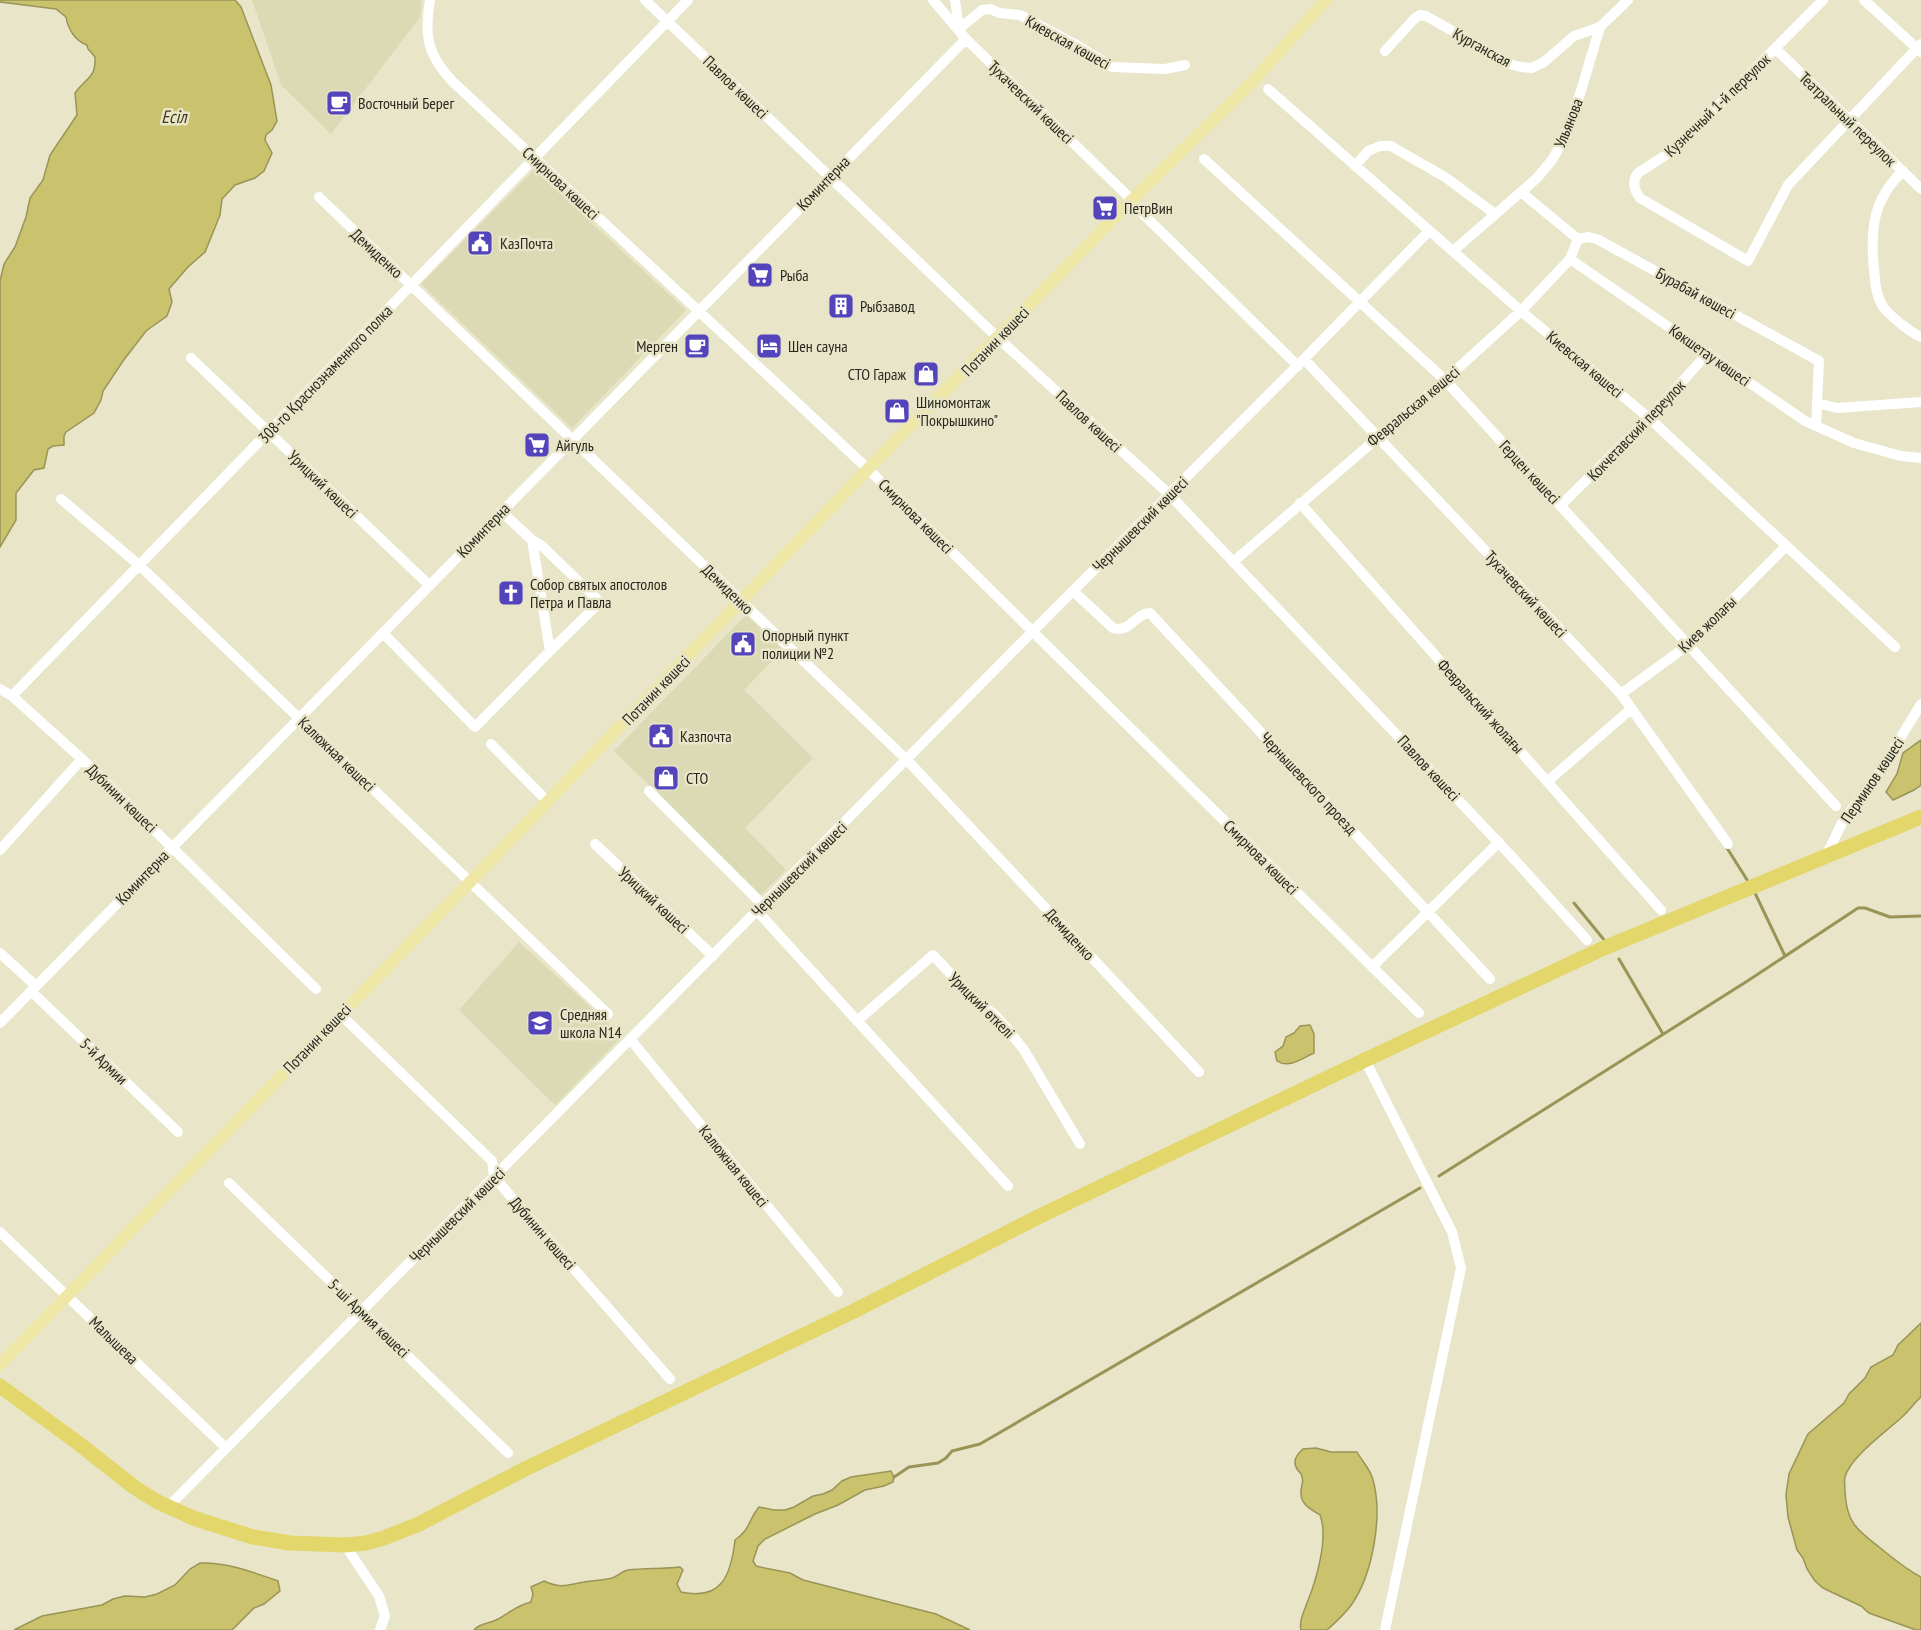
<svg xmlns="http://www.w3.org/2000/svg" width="1921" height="1630" viewBox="0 0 1921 1630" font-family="'PT Sans Narrow',sans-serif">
<rect width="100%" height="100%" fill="#e8e5c9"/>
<path fill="#dcd9b5" d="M252,0H422L420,17L331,134L281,85Z
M534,170L686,310L572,428L421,284Z
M746,615L783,650L744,690L813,758L745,828L786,870L761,895L614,751Z
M519,942L622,1036L555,1105L459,1010Z"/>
<path fill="#cbc26e" stroke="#9a9456" stroke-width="1.5" d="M0,0H235L241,7L271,85L277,121L272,130L266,135L265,140L272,153L264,171L255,178L235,185L222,199L220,215L205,252L188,267L169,289L172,302L167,316L146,331L123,361L103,391L101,400L94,413L66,432L64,436V445L53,446L48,449L44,468L34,470L16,493V520L0,547V281L4,264L15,247L26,217L30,198L43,180L50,155L77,115L75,93C86,77 96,79 95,57L88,49L87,45C75,41 68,29 66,17L56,9L0,2Z
M1921,740V785L1914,790L1893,800L1886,792L1897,774L1903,753Z
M1310,1025L1314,1034V1053C1303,1058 1289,1069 1277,1061L1275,1052L1283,1046L1286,1037L1294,1033L1300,1026Z
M1921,1323V1397C1914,1403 1909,1411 1902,1417C1887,1431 1850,1457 1845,1477C1844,1481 1845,1487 1845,1491C1846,1522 1857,1530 1879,1547C1893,1558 1905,1569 1921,1577V1630H1916L1869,1613L1861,1606L1823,1588L1815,1581L1807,1569L1803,1558L1797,1550L1788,1517L1786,1495L1789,1474L1808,1434L1844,1403L1849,1394L1865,1378L1871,1367L1893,1355L1898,1345Z
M1316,1448L1331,1452H1357C1362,1461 1371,1470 1373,1480C1383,1515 1373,1573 1352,1604C1345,1614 1336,1622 1327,1630H1301C1299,1620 1304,1612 1307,1603C1316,1581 1329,1538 1320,1515C1311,1509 1300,1505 1301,1491C1301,1486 1304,1482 1302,1477C1301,1471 1300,1474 1297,1469C1292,1461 1297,1454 1303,1449Z
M891,1471L894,1477L893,1482L884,1486L865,1490L838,1505L815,1514L765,1539L758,1546L753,1561L756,1566L760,1567L790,1573L803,1580L936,1614L970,1630H474C480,1623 488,1624 496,1620C508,1614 517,1605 531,1602L533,1594L531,1587L544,1581C561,1589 567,1585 584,1582C594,1580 601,1581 612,1578C618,1576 622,1571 628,1570C645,1568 663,1569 680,1567L683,1570L677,1584L681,1592C722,1601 731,1575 735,1540C751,1529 748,1520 759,1507L774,1510H785L794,1507L813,1496L823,1494L832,1490L842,1481L851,1477Z
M200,1563C226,1562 253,1572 278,1581L280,1591L264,1604L254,1608L232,1630H14L42,1616L102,1605L113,1599L125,1596L145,1597L157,1594L175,1585L190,1569Z"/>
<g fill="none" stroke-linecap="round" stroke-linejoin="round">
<path stroke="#9a9456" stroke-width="3" d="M1727,848L1749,883
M1754,891L1785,956
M1574,903L1605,941
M1619,959L1663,1034
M1439,1176L1749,980L1858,908H1865L1890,917L1921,916
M894,1477L909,1467L938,1463L946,1458L952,1451L980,1444L1420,1188"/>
<path stroke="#fff" stroke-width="10" d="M430,0C424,36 427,54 452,81L868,469L1419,1013
M645,0L998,338L1169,494L1515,860L1587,940
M933,0L966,39L1132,200
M955,0L959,29
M1823,0L1675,149L1638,173C1632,181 1634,190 1640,198L1748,261L1788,185L1921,44
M1864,0L1921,52
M959,29L982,10L991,9L999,13L1020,15L1080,47L1112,67L1165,69L1185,65
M1776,49L1921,189
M1385,51L1415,18L1420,15L1426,16L1513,65L1521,67L1532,68L1544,62L1574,36L1600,27
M1268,89L1521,311L1649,418L1895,647
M1204,159L1445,380L1836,806
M1355,166L1368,151L1380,146H1391L1445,177L1495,214
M1903,171C1873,199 1870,230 1874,269C1875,282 1876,294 1882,305C1888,315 1910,332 1921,337
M1521,192L1578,239L1589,237L1597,239L1819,361L1816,426
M319,197L907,760L1199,1072
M1144,215L1298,366
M1453,251L1537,178L1552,160L1563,141L1580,94L1600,27L1628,0
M1570,259L1805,421L1854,443L1901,456L1921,458
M191,358L429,585
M1304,359L1621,694L1728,844
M1817,403L1837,408L1921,402
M61,499L139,565L608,1014
M1300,503L1661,910
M1561,505L1649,418L1708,353
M532,540L541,545L600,602L550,651
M1233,562L1445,380L1521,311L1570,259L1578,239
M1073,591L1113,628C1131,633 1135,613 1150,613L1490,979
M383,633L475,727L550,651L532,540L501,511
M0,689L12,696L82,759L316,989
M1621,694L1688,645L1786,546
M12,696L688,0
M491,744L547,801
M1548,781L1631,709
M649,791L763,905
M595,844L713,956
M0,850L82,759
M1825,858L1843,821L1874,781L1921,704
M757,911L1008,1186
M0,953L36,986
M1372,967L1499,842
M31,991L178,1132
M340,1014L492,1161L494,1177L670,1379
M857,1021L933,955L976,1001L995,1015L1005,1026L1024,1050L1080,1144
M0,1023L966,39
M630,1039L838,1292
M1365,1060L1452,1232L1461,1268L1385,1630
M229,1183L508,1453
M0,1232L226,1448
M168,1507L1037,627L1304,359L1429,231
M345,1545L379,1596L385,1616L380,1630"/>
<path stroke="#eee7a6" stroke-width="12" d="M0,1365L470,882L868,469L1132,200L1254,80L1326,0"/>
<path stroke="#e3d76b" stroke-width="15" d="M0,1386L78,1443L134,1487L156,1501L193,1518L253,1537L290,1543L345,1545L366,1543L384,1538L419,1524L525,1469L854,1311L1038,1217L1365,1060L1604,948L1921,817"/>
</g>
<defs>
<symbol id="cafe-square" viewBox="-11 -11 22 22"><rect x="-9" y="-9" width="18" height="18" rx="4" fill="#5444bc" stroke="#e8e5c9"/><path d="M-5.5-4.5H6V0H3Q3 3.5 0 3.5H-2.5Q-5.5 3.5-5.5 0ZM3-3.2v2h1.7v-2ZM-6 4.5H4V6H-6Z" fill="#fff"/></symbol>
<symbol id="supermarket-square" viewBox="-11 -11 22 22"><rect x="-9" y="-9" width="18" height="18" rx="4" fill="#5444bc" stroke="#e8e5c9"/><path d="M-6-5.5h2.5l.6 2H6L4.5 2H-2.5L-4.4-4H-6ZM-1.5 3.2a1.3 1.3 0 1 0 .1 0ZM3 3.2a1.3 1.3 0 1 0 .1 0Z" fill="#fff"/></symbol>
<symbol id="civic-square" viewBox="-11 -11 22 22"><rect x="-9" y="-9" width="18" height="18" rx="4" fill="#5444bc" stroke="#e8e5c9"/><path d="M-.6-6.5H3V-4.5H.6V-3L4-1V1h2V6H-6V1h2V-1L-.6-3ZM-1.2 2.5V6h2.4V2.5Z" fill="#fff"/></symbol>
<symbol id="building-square" viewBox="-11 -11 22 22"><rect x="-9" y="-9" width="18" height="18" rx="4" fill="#5444bc" stroke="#e8e5c9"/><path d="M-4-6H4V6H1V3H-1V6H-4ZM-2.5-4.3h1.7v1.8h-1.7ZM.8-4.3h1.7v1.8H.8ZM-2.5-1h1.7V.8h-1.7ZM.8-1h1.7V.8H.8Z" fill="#fff"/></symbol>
<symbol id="hotel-square" viewBox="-11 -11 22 22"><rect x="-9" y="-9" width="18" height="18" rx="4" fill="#5444bc" stroke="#e8e5c9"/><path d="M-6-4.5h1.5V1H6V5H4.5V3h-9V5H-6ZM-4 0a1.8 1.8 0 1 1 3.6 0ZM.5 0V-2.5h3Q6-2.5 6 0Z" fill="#fff"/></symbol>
<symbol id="shop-square" viewBox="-11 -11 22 22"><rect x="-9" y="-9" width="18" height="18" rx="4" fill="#5444bc" stroke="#e8e5c9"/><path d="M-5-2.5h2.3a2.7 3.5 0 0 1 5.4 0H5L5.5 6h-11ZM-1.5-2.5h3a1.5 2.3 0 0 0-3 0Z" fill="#fff"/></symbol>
<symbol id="church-square" viewBox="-11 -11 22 22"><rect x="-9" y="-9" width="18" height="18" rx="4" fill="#5444bc" stroke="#e8e5c9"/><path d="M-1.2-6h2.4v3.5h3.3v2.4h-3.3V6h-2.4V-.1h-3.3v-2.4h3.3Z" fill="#fff"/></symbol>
<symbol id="school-square" viewBox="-11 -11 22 22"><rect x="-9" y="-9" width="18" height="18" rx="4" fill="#5444bc" stroke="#e8e5c9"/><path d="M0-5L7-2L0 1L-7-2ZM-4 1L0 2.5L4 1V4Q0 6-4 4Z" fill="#fff"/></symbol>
</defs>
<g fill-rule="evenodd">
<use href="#cafe-square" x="324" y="88" width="30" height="30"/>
<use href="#supermarket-square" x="1090" y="193" width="30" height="30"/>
<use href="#civic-square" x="465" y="228" width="30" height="30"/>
<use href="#supermarket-square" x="745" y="260" width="30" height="30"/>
<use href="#building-square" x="826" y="291" width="30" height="30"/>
<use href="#cafe-square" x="682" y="331" width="30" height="30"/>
<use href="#hotel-square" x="754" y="331" width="30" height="30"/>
<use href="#shop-square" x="911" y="359" width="30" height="30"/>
<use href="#shop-square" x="882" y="396" width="30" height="30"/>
<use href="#supermarket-square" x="522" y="430" width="30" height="30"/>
<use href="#church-square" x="496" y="578" width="30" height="30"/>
<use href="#civic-square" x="728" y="629" width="30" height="30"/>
<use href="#civic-square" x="646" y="721" width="30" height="30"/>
<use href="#shop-square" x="651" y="763" width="30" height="30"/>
<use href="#school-square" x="525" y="1008" width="30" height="30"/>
</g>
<g text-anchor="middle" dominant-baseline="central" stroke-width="5" stroke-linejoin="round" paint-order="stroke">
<g font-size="16" fill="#29281e" stroke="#e8e5c9">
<text transform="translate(1068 42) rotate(29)">Киевская көшесі</text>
<text transform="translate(1482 47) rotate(29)">Курганская</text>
<text transform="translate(736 87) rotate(44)">Павлов көшесі</text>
<text transform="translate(1031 102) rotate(44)">Тухачевский көшесі</text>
<text transform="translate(1717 105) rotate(-44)">Кузнечный 1-й переулок</text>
<text transform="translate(1848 119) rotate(44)">Театральный переулок</text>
<text transform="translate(1568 123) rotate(-68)">Ульянова</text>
<text transform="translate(561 183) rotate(43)">Смирнова көшесі</text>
<text transform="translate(823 183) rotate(-46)">Коминтерна</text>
<text transform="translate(377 253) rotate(43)">Демиденко</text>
<text transform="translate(1696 293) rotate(29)">Бурабай көшесі</text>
<text transform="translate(995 341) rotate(-46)">Потанин көшесі</text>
<text transform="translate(1710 355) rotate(35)">Көкшетау көшесі</text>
<text transform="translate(1585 364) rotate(40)">Киевская көшесі</text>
<text transform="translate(325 374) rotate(-46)">308-го Краснознаменного полка</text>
<text transform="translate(1413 406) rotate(-40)">Февральская көшесі</text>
<text transform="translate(1089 421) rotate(43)">Павлов көшесі</text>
<text transform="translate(1636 430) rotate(-46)">Кокчетавский переулок</text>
<text transform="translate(1530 472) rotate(47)">Герцен көшесі</text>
<text transform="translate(323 484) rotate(44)">Урицкий көшесі</text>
<text transform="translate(916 516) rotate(45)">Смирнова көшесі</text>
<text transform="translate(1140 524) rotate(-45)">Чернышевский көшесі</text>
<text transform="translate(483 530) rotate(-46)">Коминтерна</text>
<text transform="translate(728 589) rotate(44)">Демиденко</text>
<text transform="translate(1526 594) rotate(47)">Тухачевский көшесі</text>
<text transform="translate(1707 624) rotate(-44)">Киев жолағы</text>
<text transform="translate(656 690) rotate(-46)">Потанин көшесі</text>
<text transform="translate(1481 706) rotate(48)">Февральский жолағы</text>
<text transform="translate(337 754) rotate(44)">Калюжная көшесі</text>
<text transform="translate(1429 768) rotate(47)">Павлов көшесі</text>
<text transform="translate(1872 780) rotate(-56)">Перминов көшесі</text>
<text transform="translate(1309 783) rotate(47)">Чернышевского проезд</text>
<text transform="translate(122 798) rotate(44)">Дубинин көшесі</text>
<text transform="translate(1261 857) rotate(45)">Смирнова көшесі</text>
<text transform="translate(799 869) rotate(-45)">Чернышевский көшесі</text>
<text transform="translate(142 877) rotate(-46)">Коминтерна</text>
<text transform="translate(654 900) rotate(43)">Урицкий көшесі</text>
<text transform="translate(1070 934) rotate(47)">Демиденко</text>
<text transform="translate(982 1005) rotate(45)">Урицкий өткелі</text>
<text transform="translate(317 1038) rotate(-46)">Потанин көшесі</text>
<text transform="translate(104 1061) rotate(44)">5-й Армии</text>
<text transform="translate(734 1166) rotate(51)">Калюжная көшесі</text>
<text transform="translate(457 1215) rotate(-45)">Чернышевский көшесі</text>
<text transform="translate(543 1233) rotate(49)">Дубинин көшесі</text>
<text transform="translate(369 1318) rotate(44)">5-ші Армия көшесі</text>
<text transform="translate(114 1340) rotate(44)">Малышева</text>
</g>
<g font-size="16" fill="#29281e" stroke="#e8e5c9" text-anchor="start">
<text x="358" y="103">Восточный Берег</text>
<text x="1124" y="208">ПетрВин</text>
<text x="500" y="243">КазПочта</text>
<text x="780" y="275">Рыба</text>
<text x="860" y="306">Рыбзавод</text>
<text x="678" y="346" text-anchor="end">Мерген</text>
<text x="788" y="346">Шен сауна</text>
<text x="906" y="374" text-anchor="end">СТО Гараж</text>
<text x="916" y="402">Шиномонтаж<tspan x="916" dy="18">"Покрышкино"</tspan></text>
<text x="556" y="445">Айгуль</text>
<text x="530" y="584">Собор святых апостолов<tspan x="530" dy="18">Петра и Павла</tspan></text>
<text x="762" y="635">Опорный пункт<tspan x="762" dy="18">полиции №2</tspan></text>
<text x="680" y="736">Казпочта</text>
<text x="686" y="778">СТО</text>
<text x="560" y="1014">Средняя<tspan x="560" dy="18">школа N14</tspan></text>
</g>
<g font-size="18" font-style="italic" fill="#3c3814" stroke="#e8e5c9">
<text x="174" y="116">Есіл</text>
</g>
</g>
</svg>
